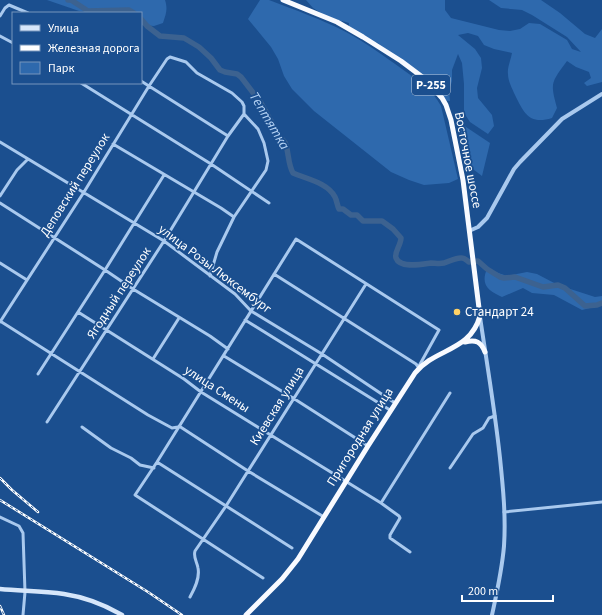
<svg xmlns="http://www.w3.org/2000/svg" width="602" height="615" viewBox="0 0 602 615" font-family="'Source Sans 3',sans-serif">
<rect width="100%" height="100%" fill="#1b4f8f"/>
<path fill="#2e69ad" d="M47,0H165C168,9 166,14 163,23L154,26L141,25V13H104L102,12L79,11Z
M260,0H269C295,10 321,19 346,32C365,42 384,56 402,69C417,80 432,89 441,106L458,179L449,183L424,185L409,180L391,172L314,111L292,89L284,76L278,59L271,47L248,19Z
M306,0H445V10L451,18L499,30L510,31L520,29L529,23L540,24L567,40L572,49L581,52L567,37L532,15L522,10L501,8L489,0H541L560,13L585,34L595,38L602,29V82L587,86L584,83L591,78L589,72L576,67L567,61C551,83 550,82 557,108L552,118C529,125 524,113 515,95C512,88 508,81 508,74C507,68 511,59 512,53L494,49L484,45L478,36L468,33L458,35L475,49L481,58L482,68L477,88L478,98L492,115L494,126L488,134L470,122L464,113V84L462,63L458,54L452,70V81L449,91L450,101L443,100L441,88L434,81L422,78L389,53L378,43L361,39L349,29V23L342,21L339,24L313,8Z
M457,121L490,143L482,176L465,163Z
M487,269L507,276L527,272L537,274L558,285L595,297L602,296V305L582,310L554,295L532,293L523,288L502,297C489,291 480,285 487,269Z"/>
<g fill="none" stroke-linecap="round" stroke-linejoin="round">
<path stroke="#3c6290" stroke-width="5.5" d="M68,0H71L88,11L129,10L134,13
M141,19L147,26L160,36L184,38L199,47L211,58L220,70L225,72L237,74L241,77L261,103L275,128L273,132C277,137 284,138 286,145C289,155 288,164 293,173C307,179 328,183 335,197C337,201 337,205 339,209H343L351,215H357L363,221H382L393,229L401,238C401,245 394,252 396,258C400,269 423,264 431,263C435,263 439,264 444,263C449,262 456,257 462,258C465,258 467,261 469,262L478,261L487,269L500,277L504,278L515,277L543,287L558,285L565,288L585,306L597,305L602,303"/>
<path stroke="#a9c9ee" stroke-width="3" d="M0,16L5,8L9,5L28,13
M0,36L13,43
M141,81L228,136
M81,83L211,164L269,203
M0,142L164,241L235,294L251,311L322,354L395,403
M113,144L221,208L234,217
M0,196L17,170L28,159
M0,203L105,270L133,289L210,336L228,349
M0,263L27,280
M274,274L416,364L419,368
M78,312L184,379L201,392L381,503L450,393
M245,320L390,410
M0,321L148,415L172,428L178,427
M0,322L84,192L149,86L167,59L170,57L186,62L197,73L232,93L242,102L244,106V114L258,129L264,143L268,161L266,170L234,217L217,252L210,276
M224,356L293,398L368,446
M153,359L179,318
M38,374L105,270L164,175
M47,422L164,241L228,136L244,114
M179,426L248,471L324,517
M82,427L111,448L131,458L140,465L154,468
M157,462L292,548
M450,468L473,434L483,428L489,418L495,416
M381,503L399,516L400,518L390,535V538L410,552
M504,512L602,502
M0,517L19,526L23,533L25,592L23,615
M263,578L135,495L157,462L296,239L439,330L419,366
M190,597C195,588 200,578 198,568C197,562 193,557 195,551L226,506L366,284"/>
<path stroke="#a9c9ee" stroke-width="4" d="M469,231L478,227L487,218L514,169L520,162L562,119L602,94
M480,317C487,364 495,411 500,458C503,487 506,517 504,546C502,570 497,592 492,615"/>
<path stroke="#d6e6fa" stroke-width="4.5" d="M0,589C21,591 43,591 64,594C84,597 105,605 122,615"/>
<path stroke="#f8faff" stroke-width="5" d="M465,342C476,339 481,342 485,352
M246,615L282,579L298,559L368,446L415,373C435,348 470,352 480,316L463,180L451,120L446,105L442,98L425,79L401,61L363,37L337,22L283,0"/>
<defs>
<path id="rail" d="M0,478L12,490L38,512
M0,500L148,592L182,615
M0,606L4,615"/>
</defs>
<use href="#rail" stroke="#fff" stroke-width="2.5"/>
<use href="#rail" stroke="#1b4f8f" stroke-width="1" stroke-dasharray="3" stroke-linecap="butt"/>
</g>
<circle fill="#ffd166" stroke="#1b4f8f" stroke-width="1.5" cx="457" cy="312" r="4"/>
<g text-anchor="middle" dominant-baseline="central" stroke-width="3.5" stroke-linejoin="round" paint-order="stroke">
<rect fill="#1b4f8f" stroke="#bbcadd" stroke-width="1" x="412" y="75" width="38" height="20" rx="3"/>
<g font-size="12" font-weight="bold" fill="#fff">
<text x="431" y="85">Р-255</text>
</g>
<g font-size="13" fill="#fff" stroke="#1b4f8f">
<text transform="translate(468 160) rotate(79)">Восточное шоссе</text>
<text transform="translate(75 185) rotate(-58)">Деповский переулок</text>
<text transform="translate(215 269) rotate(37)">улица Розы Люксембург</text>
<text transform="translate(119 293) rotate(-57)">Ягодный переулок</text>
<text transform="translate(217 389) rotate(33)">улица Смены</text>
<text transform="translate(277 406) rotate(-58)">Киевская улица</text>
<text transform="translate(360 437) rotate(-58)">Пригородная улица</text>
</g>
<g font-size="13" fill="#fff" stroke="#1b4f8f" text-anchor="start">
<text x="465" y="312">Стандарт 24</text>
</g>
<g font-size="14" font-style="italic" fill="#b5d3f5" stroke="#1b4f8f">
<text transform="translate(269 121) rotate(59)">Тептятка</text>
</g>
</g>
<rect x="12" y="12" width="130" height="72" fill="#1b4f8f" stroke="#7695bc"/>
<rect x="20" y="25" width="20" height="6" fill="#d6e6fa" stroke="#7695bc"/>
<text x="48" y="32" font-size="12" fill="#ffffff">Улица</text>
<rect x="20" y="45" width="20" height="6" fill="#ffffff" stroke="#7695bc"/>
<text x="48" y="52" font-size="12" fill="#ffffff">Железная дорога</text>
<rect x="20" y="62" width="20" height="12" fill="#2e69ad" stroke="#7695bc"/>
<text x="48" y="72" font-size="12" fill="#ffffff">Парк</text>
<path d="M462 595v6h91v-6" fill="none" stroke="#ffffff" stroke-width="2"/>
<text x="468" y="595" font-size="12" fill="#ffffff" stroke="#1b4f8f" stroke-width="3" paint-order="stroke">200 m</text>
</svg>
